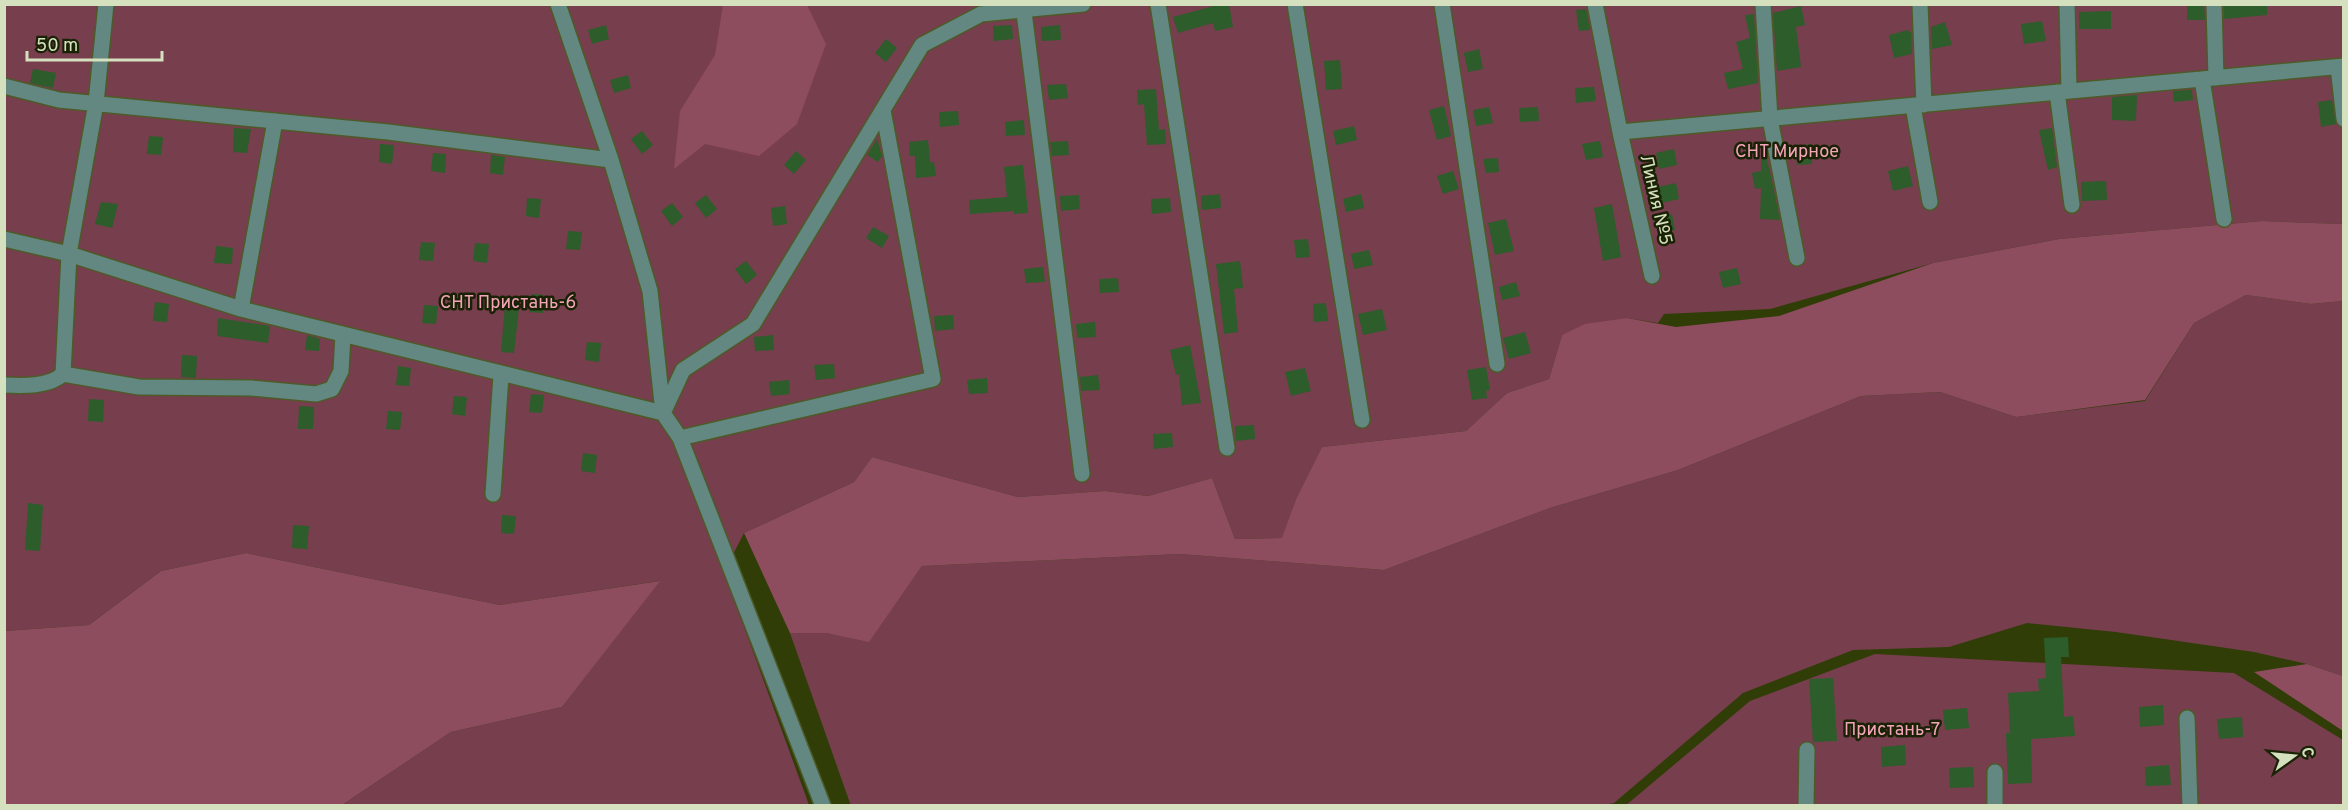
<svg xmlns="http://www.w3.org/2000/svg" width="2348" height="810" viewBox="0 0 2348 810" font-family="Overpass,sans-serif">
<rect width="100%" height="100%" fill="#303d07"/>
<path fill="#773e4e" d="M5,5H2343V224L2262,221L2059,239L1933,263L1770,309L1664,314L1658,323L1627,318L1562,335L1549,379L1507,393L1466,431L1322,447L1296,499L1283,538L1235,539L1212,478L1148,496L1105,491L1018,497L872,457L854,482L744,533L724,572L809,805H342L451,732L562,707L659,581L500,605L246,553L161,571L89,625L5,631Z
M2246,295L2311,304L2343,301V676L2307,664L2254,652L2116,632L2027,623L1949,647L1853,650L1743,693L1614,803L1605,805L851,806L790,633H826L869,641L922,566L1180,554L1384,570L1550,508L1678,470L1861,396L1940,392L2016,417L2145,401L2194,323Z
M1875,654L2234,673L2343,740V805L1625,806L1750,701Z"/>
<path fill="#8e4c5f" d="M723,5H807L826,44L797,124L759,156L705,144L674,169L680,111L715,55Z
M2262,221L2343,224V301L2311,304L2246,295L2194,323L2145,400L2016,417L1940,392L1861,396L1678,470L1550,508L1384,570L1180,554L922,566L869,642L826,633H790L744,533L854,482L872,457L1018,497L1105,491L1148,496L1212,478L1235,539L1282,538L1296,499L1322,447L1466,431L1507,393L1549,379L1562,335L1585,324L1627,318L1676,327L1779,316L1933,263L2059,239Z
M246,553L500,605L660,581L562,707L451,732L342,805H5V631L89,625L161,571Z
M2307,664L2343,676V731L2254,672Z"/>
<path fill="#2c5d2a" d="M1221,4H1229L1233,27L1215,31L1213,23L1178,33L1173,17Z
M2187,4H2204L2205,20H2187Z
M2224,4H2267V15L2224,19Z
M1801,6L1805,25L1796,27L1801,67L1777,71L1773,13Z
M1586,9L1590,30L1579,31L1576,10Z
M2111,11V29H2079V12Z
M1754,14L1758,83L1728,89L1724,73L1743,69L1736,42L1750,38L1745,15Z
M2042,21L2046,41L2024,44L2021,24Z
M1945,22L1952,45L1932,49L1931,27Z
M606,25L609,39L592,44L588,30Z
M1012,25L1013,39L994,41L993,26Z
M1060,25L1061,40L1042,41L1041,27Z
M1908,30L1911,33L1912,54L1894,58L1889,35Z
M886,39L897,48L886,62L875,53Z
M1479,49L1483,69L1468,72L1464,53Z
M1340,60L1342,89L1326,90L1324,61Z
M33,69L56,73L53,88L30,83Z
M628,75L631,88L614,93L610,80Z
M1066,84L1068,98L1049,100L1047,85Z
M1594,87L1596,101L1576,103L1575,88Z
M1156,89L1159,130L1165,129L1166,144L1147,145L1144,104L1138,105L1137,90Z
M2192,90L2193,100L2174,102L2173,91Z
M2137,95L2136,121L2112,120V97Z
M2332,100L2336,124L2321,127L2318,102Z
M1444,106L1451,136L1437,140L1429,110Z
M1489,107L1493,123L1476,126L1473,110Z
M1538,107L1539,121L1520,122L1519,108Z
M958,111L959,125L940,127L939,112Z
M1024,120L1025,135L1006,136L1005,122Z
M1354,126L1357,140L1336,145L1333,131Z
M234,128L251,129L247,153L233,152Z
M2052,128L2057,167L2048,170L2039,130Z
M642,131L653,145L642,154L631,139Z
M149,136L163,137L161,155L147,154Z
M877,139L882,156L878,162L867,155Z
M928,140L930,162H934L936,176L916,178L915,156H910L909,142Z
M1068,141L1069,155L1052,156L1050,142Z
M1600,141L1603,157L1586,160L1582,144Z
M380,144L394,145L392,164L379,162Z
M1811,144L1812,164L1797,165L1795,146Z
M1674,149L1677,165L1659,169L1656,153Z
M796,151L806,160L794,174L784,165Z
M433,153L446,154L445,173L431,171Z
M491,155L505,157L503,175L490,173Z
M1766,156L1772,181L1780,220L1760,219L1761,188L1755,189L1752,173L1761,171V157Z
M1498,158L1499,172L1486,173L1483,159Z
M1023,165L1028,213L1014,214V211L970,214L969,200L1007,197L1004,167Z
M1908,166L1913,186L1893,191L1888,171Z
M1453,171L1459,189L1443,194L1437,176Z
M2106,181L2107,200L2082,201L2081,182Z
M1676,183L1679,199L1661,203L1658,187Z
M1220,194L1221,208L1202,210L1201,196Z
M1361,194L1364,208L1346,212L1343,199Z
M706,195L717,209L706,218L695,203Z
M1079,195L1080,209L1061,211L1060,196Z
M527,198L541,199L539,218L526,216Z
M1170,198L1171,212L1152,214L1151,199Z
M101,202L118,204L112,228L95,224Z
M672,203L683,217L672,226L661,211Z
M1612,204L1621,257L1603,261L1594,208Z
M785,206L787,224L773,226L771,208Z
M1672,214L1675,230L1658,234L1654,218Z
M1506,219L1514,251L1495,255L1488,223Z
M873,227L889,236L882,248L866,238Z
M568,231L582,232L580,250L566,249Z
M1308,239L1310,257L1296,258L1294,240Z
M421,242L435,243L433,261L419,260Z
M475,243L489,244L487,263L473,261Z
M216,246L233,248L232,264L214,263Z
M1369,250L1373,265L1354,269L1351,254Z
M746,261L757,275L746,284L735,269Z
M1240,261L1243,288L1234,289L1238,332L1224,334L1216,264Z
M1043,267L1045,282L1026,283L1024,269Z
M1737,268L1741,284L1723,288L1719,272Z
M1118,278L1119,292L1100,293L1099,279Z
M1516,282L1520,296L1502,300L1499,287Z
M531,294L544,295L543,313L529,312Z
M155,302L169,304L167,322L153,321Z
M1326,303L1328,321L1314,322L1313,304Z
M424,305L438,306L436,324L422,323Z
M505,305L519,308L514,353L501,352Z
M1382,309L1387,330L1363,335L1358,314Z
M953,315L954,329L935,331L934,316Z
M218,318L270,326L268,343L217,336Z
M1095,322L1096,337L1077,338L1076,324Z
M1525,332L1531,353L1509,359L1503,338Z
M307,335L320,339L319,351L305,350Z
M773,335L774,350L755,351L754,337Z
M587,342L601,343L599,362L585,360Z
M1190,345L1201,403L1182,405L1179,374L1176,375L1170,350Z
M182,355L197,356L196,378L181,377Z
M834,364L835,378L816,380L814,365Z
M398,366L411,368L409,386L396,385Z
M1486,367L1490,390L1486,391L1487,398L1472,400L1467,370Z
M1305,368L1311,391L1291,396L1285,372Z
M1098,375L1100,390L1081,391L1080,377Z
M987,378L988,393L969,394L967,380Z
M789,380L790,394L771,396L769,382Z
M531,394L544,395L542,413L529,412Z
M454,396L467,397L465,416L452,414Z
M89,399L104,400L103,422L88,421Z
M299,406L314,407L313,429H298Z
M388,411L402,412L400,430L386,429Z
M1254,425L1255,439L1236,441L1235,426Z
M1172,433L1173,447L1154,449L1153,434Z
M583,453L597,455L595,473L581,471Z
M28,503L43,505L40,551L25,550Z
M502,515L516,516L514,534L501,533Z
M293,525L309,526L307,549L292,548Z
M2068,637L2069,657H2061L2064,717L2073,716L2075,736L2031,739L2032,783L2008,784L2006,733H2010L2008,693L2039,691L2038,679L2046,678L2044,638Z
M1833,678L1837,741L1813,742L1809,679Z
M2163,705L2164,725L2140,727L2139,707Z
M1967,708L1969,728L1945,730L1943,710Z
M2242,717L2243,737L2219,739L2217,719Z
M1905,745L1906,765L1882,767L1881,747Z
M2169,765L2171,785L2146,786L2145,767Z
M1973,767L1974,787L1950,788L1949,768Z"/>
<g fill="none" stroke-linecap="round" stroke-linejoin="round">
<defs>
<path id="minor" d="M558,4L611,160L650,291L663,413L680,438L823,806
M1158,4L1227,448
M1295,4L1362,420
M1442,4L1497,364
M1595,4L1620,132L2344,66
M1763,4L1770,119L1797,258
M1920,4L1924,105
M2067,4L2069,91
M2214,4L2216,78
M1024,12L1082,474
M2338,67L2344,119
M2202,79L2224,219
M4,86L59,100L388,132L611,160
M2057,92L2072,205
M1913,106L1930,202
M1620,132L1652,276
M4,239L69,254L241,309L663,413L683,370L753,324L922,45L981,14L1083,4
M241,309L275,121
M63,374L139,387L251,388L316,394L332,389L341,371L343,335
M4,385C23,386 49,387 63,374L69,254L96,103L106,4
M680,438L933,379L883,110
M493,494L501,375
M2187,718L2190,806
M1806,806L1807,750
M1995,806V772"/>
</defs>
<use href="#minor" stroke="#4e5a28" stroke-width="18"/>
<use href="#minor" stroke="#638881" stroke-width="15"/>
</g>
<g text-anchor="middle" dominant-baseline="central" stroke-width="5" stroke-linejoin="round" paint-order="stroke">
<g font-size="18" fill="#f4a4b9" stroke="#1a2206">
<text x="1787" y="152">СНТ Мирное</text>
<text x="508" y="303">СНТ Пристань-6</text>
<text x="1892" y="730">Пристань-7</text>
</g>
<g font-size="18" fill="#d4e0be" stroke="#1a2206">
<text transform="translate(1655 200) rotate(77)">Линия №5</text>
</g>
</g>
<rect width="2348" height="810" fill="none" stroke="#d4e0be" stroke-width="12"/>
<g transform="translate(2294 756) rotate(75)" stroke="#1a2206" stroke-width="4.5" paint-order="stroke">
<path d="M0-4.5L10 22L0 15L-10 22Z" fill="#d4e0be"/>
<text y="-9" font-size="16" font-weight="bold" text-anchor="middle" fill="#d4e0be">С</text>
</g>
<path d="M27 51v9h135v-9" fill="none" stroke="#d4e0be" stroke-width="3"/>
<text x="36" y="51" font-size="18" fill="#d4e0be" stroke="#1a2206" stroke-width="4.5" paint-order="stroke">50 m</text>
</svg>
